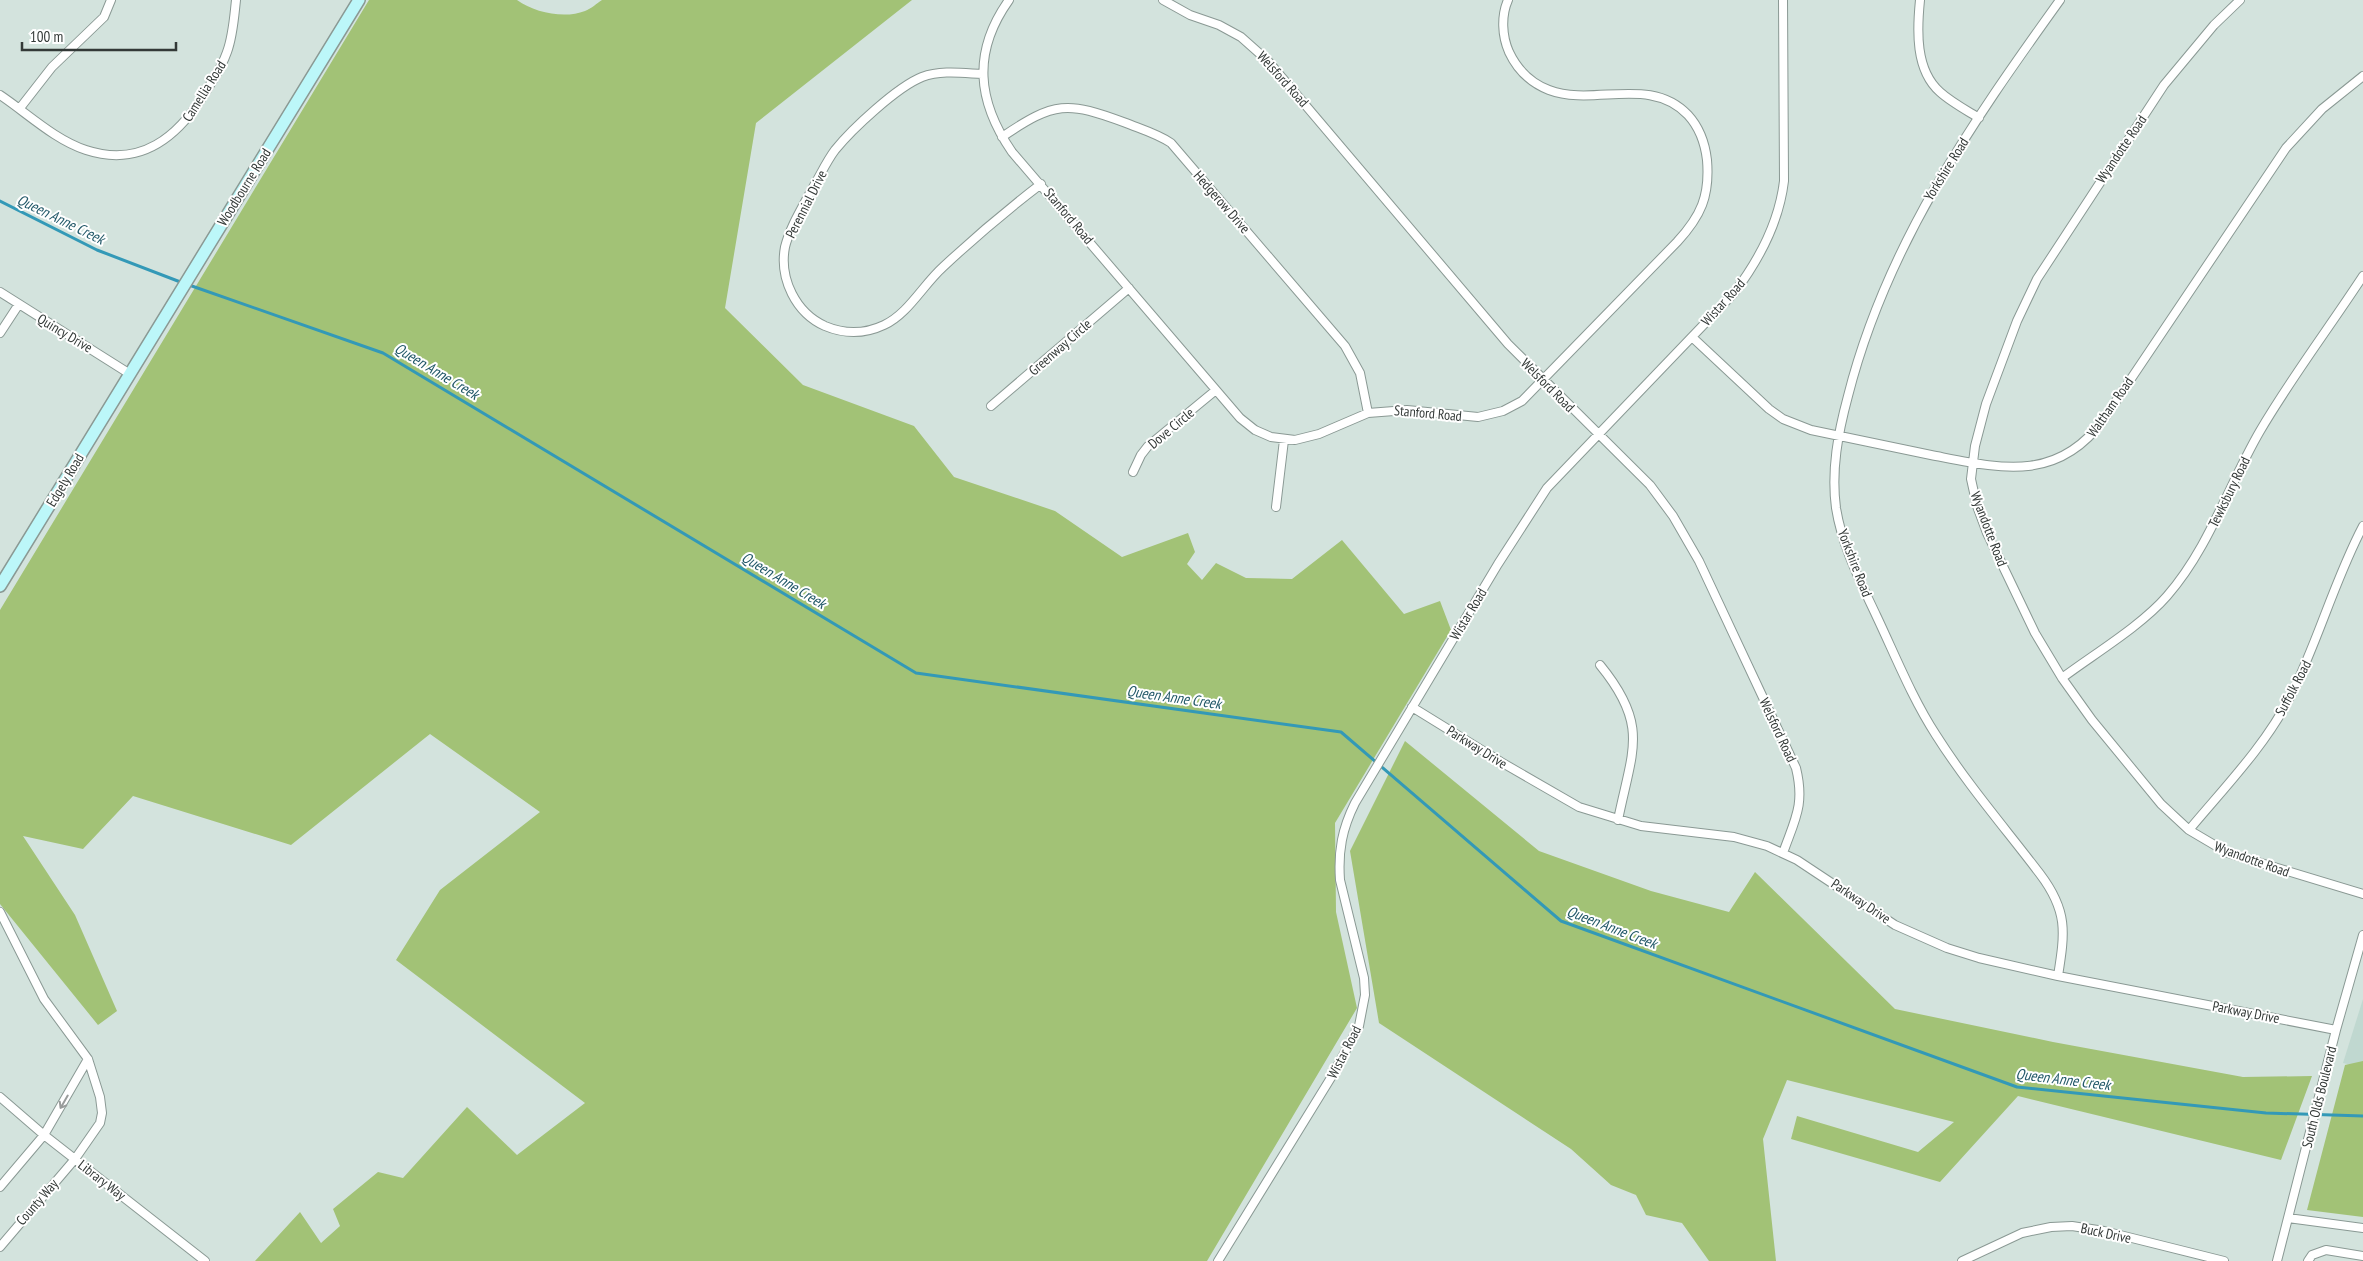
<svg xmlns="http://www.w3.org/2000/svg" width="2363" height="1261" viewBox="0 0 2363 1261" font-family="'PT Sans Narrow',sans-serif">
<rect width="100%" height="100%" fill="#d3e3dd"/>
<path fill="#c0d8d0" d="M2363,999V1068L2343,1063Z"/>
<path fill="#a2c276" d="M369,0H517C535,13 565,19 585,11C591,9 597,3 602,0H912L756,123L725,308L803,385L914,426L954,477L1055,511L1122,557L1188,533L1195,552L1187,564L1202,580L1216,563L1246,578L1292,579L1342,540L1404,614L1440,601L1451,630L1335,823L1336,912L1357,1008L1207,1261H255L300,1212L321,1243L340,1226L333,1209L378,1172L403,1178L467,1107L517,1155L585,1103L396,960L440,890L540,812L430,734L291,845L133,796L83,849L23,836L75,915L117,1011L98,1025L0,904V610Z
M1405,741L1539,851L1651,891L1729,912L1755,872L1895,1009L2053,1042L2243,1077L2312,1076L2281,1160L2018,1096L1940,1182L1791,1139L1797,1116L1918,1152L1954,1122L1787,1080L1763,1139L1776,1261H1709L1682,1223L1646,1215L1636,1195L1611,1185L1571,1149L1379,1023L1350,851Z
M2363,1061V1217L2307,1210L2345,1065Z"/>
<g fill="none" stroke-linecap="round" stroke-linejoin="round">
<path stroke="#3399b7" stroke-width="3" d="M0,201L97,250L183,283
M189,285L383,353L916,673L1341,732L1561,921L2017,1087L2266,1113L2363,1116"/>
<defs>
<path id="minor" d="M1009,0C972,52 977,101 1012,152L1240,418L1255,430L1271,437L1295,440L1319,434L1368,413L1407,410L1478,417L1503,411L1522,401L1677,242C1701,216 1710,196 1707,160C1705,143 1699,127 1688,115C1650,75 1594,107 1549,90C1531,83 1517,69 1509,52C1502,36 1501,16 1508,0
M1163,0L1190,15L1219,25L1241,37L1268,61L1508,344L1650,485L1673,516L1699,561L1796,768C1805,805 1795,819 1783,853
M1920,0C1917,30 1915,70 1940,92C1951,102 1966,110 1979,118
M2240,0L2214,25L2164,85L2037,279L2017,321L1986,404L1975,446L1971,479L1977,506L1987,533L2035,633L2062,678L2092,720L2161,804L2189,830L2228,853L2363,894
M982,74C962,73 941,70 922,77C897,87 852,129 835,150C826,162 820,176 812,189C802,208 790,227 785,247C779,279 796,313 825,326C844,334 865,334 884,325C908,314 923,285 943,267C974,238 1007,210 1041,184
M0,95C27,113 55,140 86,150C141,168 178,137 205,93C213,80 222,67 227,52C233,36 234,18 236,0
M20,108L52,67L104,17L111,0
M1002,137C1055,101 1067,101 1126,123C1141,129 1158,134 1171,143L1345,346L1360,373L1368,413
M0,292L130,374
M0,333L19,304
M1692,337L1769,409L1783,419L1811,430C1851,438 1891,447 1931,455C1999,468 2057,484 2104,419L2286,148L2322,109L2363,76
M991,406L1129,288
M1133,472L1141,455L1148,446L1216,390
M1276,507L1284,440
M1600,665C1650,726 1632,750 1618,820
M2062,678C2094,654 2141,626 2167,596C2209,548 2228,486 2260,431C2291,378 2329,328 2363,276
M1412,707L1501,762L1579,807L1641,826L1734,837L1767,846L1797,860L1895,925L1947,948L1979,958L2058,976L2336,1030
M2189,830C2224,788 2265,746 2290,697C2318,642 2334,581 2363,526
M0,912L44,999L88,1059L100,1097L102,1113L100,1123L75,1159L0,1247
M2058,976C2065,932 2068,911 2040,874C2005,828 1967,784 1936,735C1912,698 1895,655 1876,615C1860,581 1842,546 1836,508C1831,470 1838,433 1848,396C1886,246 1971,124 2060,0
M0,1097L44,1135L205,1261
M0,1187L44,1135L88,1059
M2288,1218L2363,1228
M1218,1261L1332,1076L1359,1026L1365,995L1364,978L1340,880C1338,851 1342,829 1355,803L1498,564L1547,488L1734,293C1759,260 1779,223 1784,181L1783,0
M1962,1261L2022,1233L2051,1227L2072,1226L2104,1231L2224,1261
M2277,1261L2336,1030L2363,935
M2308,1261L2312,1255L2326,1250L2363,1256"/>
<path id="secondary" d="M0,586L359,0"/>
</defs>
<use href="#minor" stroke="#8a9994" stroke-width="10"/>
<use href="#secondary" stroke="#8a9994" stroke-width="14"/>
<use href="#minor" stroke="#fff" stroke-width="8"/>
<use href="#secondary" stroke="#bcf7f9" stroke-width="11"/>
</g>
<defs><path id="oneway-shaft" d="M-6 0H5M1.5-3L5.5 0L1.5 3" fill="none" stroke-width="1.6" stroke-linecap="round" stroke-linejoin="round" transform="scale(1.25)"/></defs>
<use stroke="#999c9b" href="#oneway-shaft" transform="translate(64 1102) rotate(120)"/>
<g text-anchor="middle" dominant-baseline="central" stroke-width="4" stroke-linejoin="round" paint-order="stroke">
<g font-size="14" fill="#333937" stroke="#fff">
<text transform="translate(1283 79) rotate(48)">Welsford Road</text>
<text transform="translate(204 91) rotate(-58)">Camellia Road</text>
<text transform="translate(2121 149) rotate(-56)">Wyandotte Road</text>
<text transform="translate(1946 169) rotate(-58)">Yorkshire Road</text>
<text transform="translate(244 187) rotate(-58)">Woodbourne Road</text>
<text transform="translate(1222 202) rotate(49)">Hedgerow Drive</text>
<text transform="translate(806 204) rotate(-63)">Perennial Drive</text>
<text transform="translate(1069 216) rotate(50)">Stanford Road</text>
<text transform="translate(1723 302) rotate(-48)">Wistar Road</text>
<text transform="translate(65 333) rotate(31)">Quincy Drive</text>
<text transform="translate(1060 347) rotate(-41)">Greenway Circle</text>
<text transform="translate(1548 385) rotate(45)">Welsford Road</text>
<text transform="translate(2110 407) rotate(-55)">Waltham Road</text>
<text transform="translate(1428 413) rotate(5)">Stanford Road</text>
<text transform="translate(1171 428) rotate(-40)">Dove Circle</text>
<text transform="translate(65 480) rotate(-59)">Edgely Road</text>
<text transform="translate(2229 492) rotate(-64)">Tewksbury Road</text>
<text transform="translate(1989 529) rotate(69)">Wyandotte Road</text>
<text transform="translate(1855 563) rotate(69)">Yorkshire Road</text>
<text transform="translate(1468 614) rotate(-59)">Wistar Road</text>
<text transform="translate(2293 688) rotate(-62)">Suffolk Road</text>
<text transform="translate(1778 730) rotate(65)">Welsford Road</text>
<text transform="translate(1477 747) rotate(32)">Parkway Drive</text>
<text transform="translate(2252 859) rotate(20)">Wyandotte Road</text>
<text transform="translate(1861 901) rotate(34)">Parkway Drive</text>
<text transform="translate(2246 1012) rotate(11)">Parkway Drive</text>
<text transform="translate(1344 1052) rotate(-63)">Wistar Road</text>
<text transform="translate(2319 1097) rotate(-76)">South Olds Boulevard</text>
<text transform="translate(102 1180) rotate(38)">Library Way</text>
<text transform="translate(37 1202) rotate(-49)">County Way</text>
<text transform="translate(2106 1233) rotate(12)">Buck Drive</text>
</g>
<g font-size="15" font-style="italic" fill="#235969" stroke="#fff">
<text transform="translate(61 219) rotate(26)">Queen Anne Creek</text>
<text transform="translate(437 371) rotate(31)">Queen Anne Creek</text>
<text transform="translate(784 580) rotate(31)">Queen Anne Creek</text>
<text transform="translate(1174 697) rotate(8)">Queen Anne Creek</text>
<text transform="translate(1612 927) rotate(21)">Queen Anne Creek</text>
<text transform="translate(2063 1079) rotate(7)">Queen Anne Creek</text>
</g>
</g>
<path d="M22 42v8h154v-8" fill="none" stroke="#333937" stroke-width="2.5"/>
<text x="30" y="42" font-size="15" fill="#333937" stroke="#ffffff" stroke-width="4" paint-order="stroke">100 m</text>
</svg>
